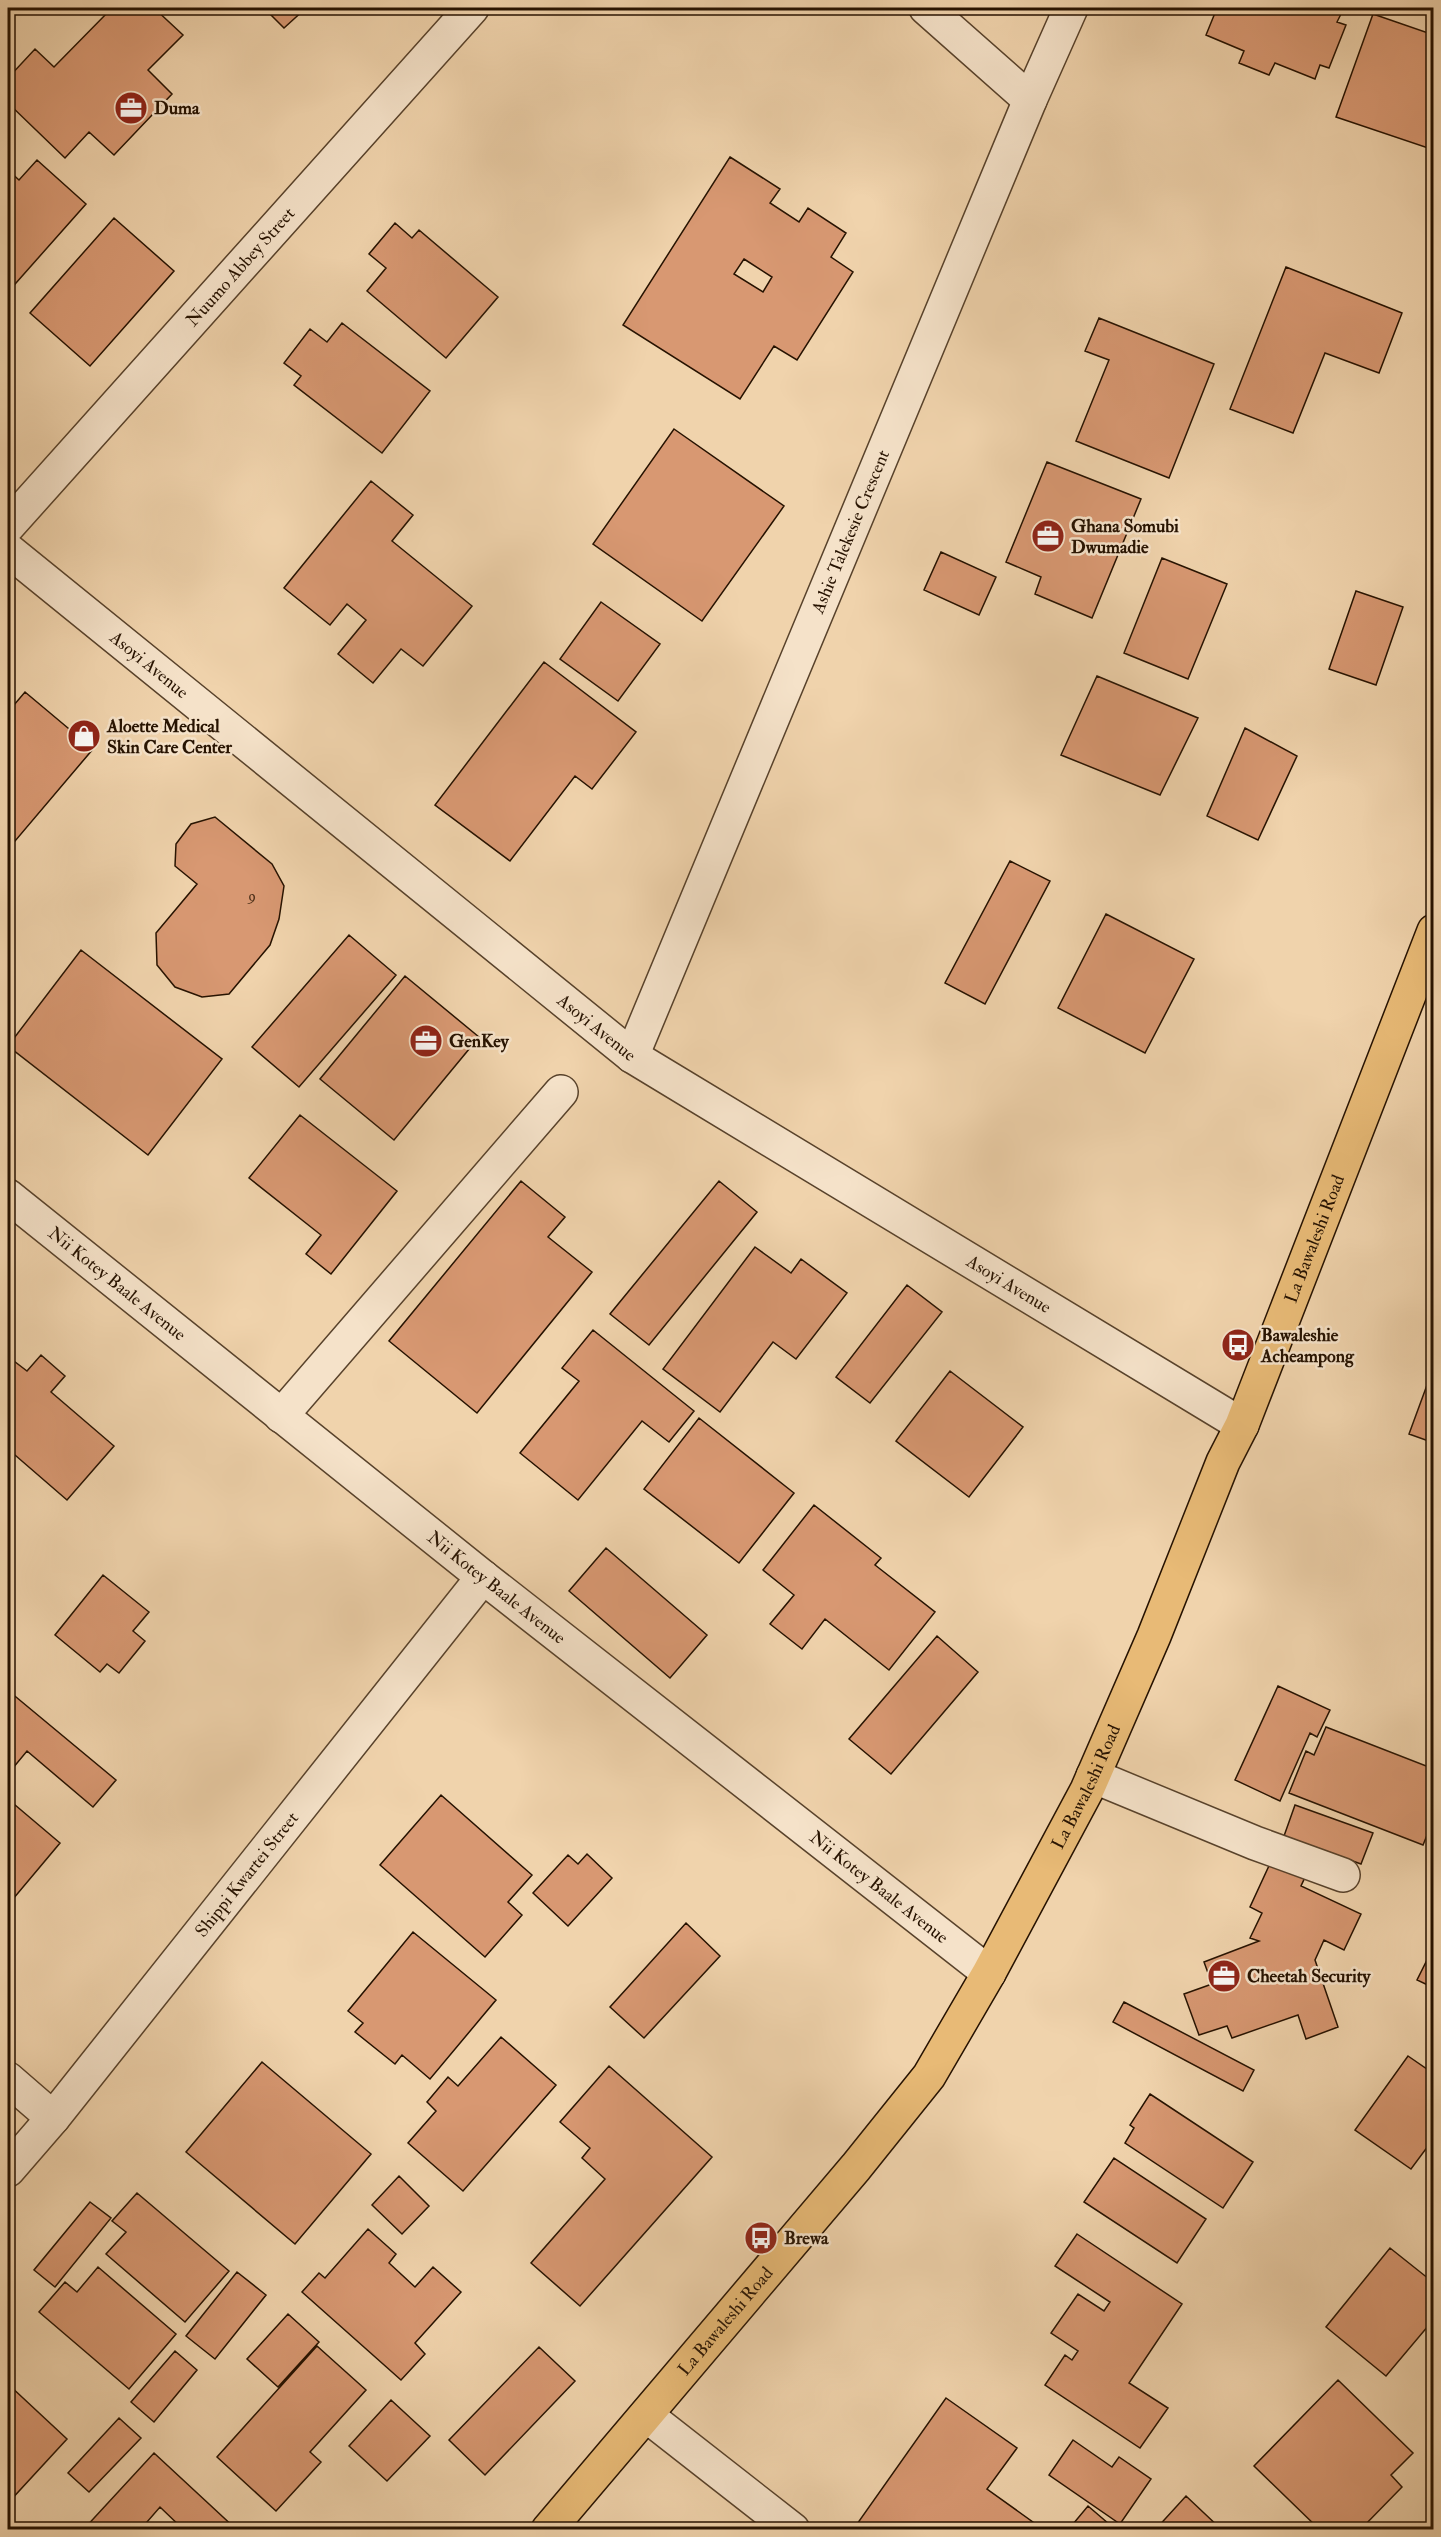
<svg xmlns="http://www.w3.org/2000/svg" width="1441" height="2537" viewBox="0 0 1441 2537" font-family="'IM FELL Double Pica',serif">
<rect width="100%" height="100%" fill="#f0d3ac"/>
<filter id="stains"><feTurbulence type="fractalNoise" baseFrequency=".00333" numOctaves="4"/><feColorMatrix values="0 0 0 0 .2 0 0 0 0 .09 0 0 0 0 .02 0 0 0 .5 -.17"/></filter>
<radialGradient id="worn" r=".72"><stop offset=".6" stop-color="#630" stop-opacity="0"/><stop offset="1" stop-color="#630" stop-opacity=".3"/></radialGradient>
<path fill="#d89872" stroke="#261200" stroke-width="1.5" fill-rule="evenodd" d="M112,8H154L183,35L148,70L172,94L114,155L89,132L65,158L8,103V78L35,49L54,67Z
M264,8H306L284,28Z
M1217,8H1344L1337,22L1346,25L1329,68L1320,65L1315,79L1275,63L1269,75L1239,63L1244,51L1206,35Z
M1373,14L1434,35V150L1336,117Z
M730,157L780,189L770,203L799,222L808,208L846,233L831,257L853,272L797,360L774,346L740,399L623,325ZM744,259L772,277L763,292L734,274Z
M37,160L86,204L8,292V170L19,180Z
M114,218L174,271L90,366L30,313Z
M395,223L412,238L419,230L498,297L446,358L367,291L386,268L369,254Z
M1286,267L1402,313L1379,373L1325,353L1293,433L1230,409Z
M1099,318L1214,364L1169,478L1076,441L1109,360L1085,351Z
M342,323L430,391L382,453L294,385L301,376L284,363L310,329L327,342Z
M674,429L784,506L702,621L593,544Z
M1047,462L1141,499L1092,618L1035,594L1041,577L1006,562Z
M371,481L413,515L392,541L472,606L423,666L401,649L373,683L338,654L366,620L347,604L330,625L284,588Z
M941,552L996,577L979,615L924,590Z
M1162,558L1227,584L1188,679L1124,653Z
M1356,591L1403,607L1376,685L1329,669Z
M601,602L660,644L618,701L560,659Z
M544,662L636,732L592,789L575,776L510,861L435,805Z
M1097,676L1198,718L1160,795L1061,755Z
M25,692L93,749L10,847L8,845V712Z
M1245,728L1297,756L1258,840L1207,816Z
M215,817L272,864L284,886L279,919L270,945L229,994L202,997L175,987L157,965L156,933L197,884L175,866L176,844L191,824Z
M1010,861L1050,881L985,1004L945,983Z
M1106,914L1194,959L1145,1053L1058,1008Z
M349,935L396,975L299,1087L252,1047Z
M81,950L222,1059L148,1155L8,1046Z
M405,976L479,1037L394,1140L320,1079Z
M300,1115L397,1191L331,1274L306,1254L321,1235L249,1178Z
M521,1181L565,1217L548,1237L592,1272L477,1413L389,1341Z
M719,1181L757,1212L649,1345L610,1314Z
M755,1247L791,1273L801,1259L847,1293L796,1359L773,1342L720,1412L663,1369Z
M907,1285L942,1312L870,1403L836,1377Z
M593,1330L694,1411L669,1442L642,1421L578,1500L520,1453L579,1381L562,1368Z
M41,1355L65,1376L51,1392L114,1446L67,1500L8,1449V1361L10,1358L27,1371Z
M1434,1366V1443L1409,1434Z
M950,1371L1023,1427L969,1497L896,1441Z
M699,1418L794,1493L739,1563L644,1489Z
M814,1505L881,1558L875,1565L935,1612L889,1670L825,1619L802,1649L770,1624L794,1595L763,1570Z
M606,1548L707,1635L670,1678L569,1591Z
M103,1575L149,1612L133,1631L145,1641L119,1673L107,1664L100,1672L55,1635Z
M937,1636L978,1672L891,1774L849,1739Z
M1278,1686L1330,1710L1317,1737L1310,1733L1280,1801L1235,1780Z
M10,1692L116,1780L93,1807L27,1751L8,1774V1694Z
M1326,1727L1434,1769V1818L1423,1845L1289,1793L1306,1751L1314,1755Z
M441,1795L532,1875L508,1902L522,1915L485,1957L380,1865Z
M8,1799L60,1843L8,1905Z
M1295,1805L1373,1833L1361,1864L1284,1836Z
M587,1854L612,1878L568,1926L533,1893L568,1855L578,1864Z
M1273,1857L1307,1873L1301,1886L1361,1914L1344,1950L1324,1940L1315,1960L1338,2027L1306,2039L1298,2015L1232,2038L1227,2026L1199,2035L1184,1994L1212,1984L1204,1962L1259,1941L1250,1938L1262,1913L1250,1907Z
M686,1923L720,1956L644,2038L610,2007Z
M413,1932L496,2000L430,2079L402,2055L395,2064L355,2032L363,2023L348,2011Z
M1434,1946V1988L1417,1980Z
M1124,2002L1254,2070L1243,2091L1113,2022Z
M501,2037L556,2085L463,2191L408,2143L436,2111L427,2102L448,2077L458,2086Z
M1408,2056L1434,2074V2138L1411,2169L1355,2130Z
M262,2062L371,2154L295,2244L186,2152Z
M609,2066L712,2157L580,2306L531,2263L605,2179L582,2158L590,2148L560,2122Z
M1150,2094L1253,2162L1223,2208L1125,2143L1134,2128L1130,2125Z
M1114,2158L1206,2219L1177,2263L1084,2202Z
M399,2176L429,2206L402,2234L372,2205Z
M137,2193L229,2271L185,2322L106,2254L126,2232L112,2221Z
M90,2202L111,2218L55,2287L34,2270Z
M368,2229L396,2254L389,2263L415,2287L433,2267L461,2292L415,2343L425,2354L401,2380L302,2292L319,2273L325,2278Z
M1077,2234L1182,2304L1129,2383L1168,2408L1140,2448L1045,2385L1065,2355L1072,2360L1078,2351L1051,2333L1078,2294L1104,2311L1110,2302L1055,2266Z
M1390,2248L1434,2283V2319L1386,2376L1326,2327Z
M98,2267L176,2334L129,2389L39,2312L65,2282L77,2292Z
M237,2272L266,2295L215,2359L186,2336Z
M288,2314L319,2342L278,2387L247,2359Z
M317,2346L366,2390L310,2452L321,2462L276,2511L217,2457Z
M539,2347L575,2381L485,2475L449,2440Z
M175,2351L197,2370L154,2422L131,2402Z
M1338,2380L1413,2453L1391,2475L1402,2487L1360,2530H1320L1254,2466Z
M8,2384L67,2439L8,2503Z
M946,2398L1017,2448L987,2489L1044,2530H865L857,2524Z
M391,2400L430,2436L387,2481L349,2446Z
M119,2418L141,2438L89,2492L68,2473Z
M1073,2440L1112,2467L1119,2457L1151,2479L1120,2524L1049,2475Z
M154,2453L237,2530H184L160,2507L140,2530H83Z
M1186,2496L1222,2530H1155Z
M1088,2506L1116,2530H1068Z"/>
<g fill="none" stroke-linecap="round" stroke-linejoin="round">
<defs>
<g id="minor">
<path d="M926,8L1030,100"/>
<path id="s1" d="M8,526L472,8"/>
<path id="s2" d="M8,550L632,1056L1242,1425"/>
<path id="s3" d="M632,1056L1030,100L1071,8"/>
<path id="s4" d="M8,1196L483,1577L989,1973"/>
<path d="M281,1416L561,1092"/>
<path d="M1093,1776L1255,1843L1343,1875"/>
<path d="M8,2079L53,2118"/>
<path id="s5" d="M8,2170L53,2118L483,1577"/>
<path d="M646,2415L793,2530"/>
</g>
<g id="major">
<path id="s6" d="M548,2530L856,2167L929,2076L989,1973L1087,1790L1154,1636L1223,1462L1242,1425L1434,931"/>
</g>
</defs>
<use href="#minor" stroke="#58422b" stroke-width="36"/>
<use href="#major" stroke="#261200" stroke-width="36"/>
<use href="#minor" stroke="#f5e2c9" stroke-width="33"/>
<use href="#major" stroke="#e8ba76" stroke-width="33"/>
</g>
<defs>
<symbol id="office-disc" viewBox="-11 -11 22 22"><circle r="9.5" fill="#8f2418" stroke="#f5e2c9"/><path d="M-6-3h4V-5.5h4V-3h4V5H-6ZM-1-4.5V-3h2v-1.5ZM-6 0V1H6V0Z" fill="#fff"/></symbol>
<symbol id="shop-disc" viewBox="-11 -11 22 22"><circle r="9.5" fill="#8f2418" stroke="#f5e2c9"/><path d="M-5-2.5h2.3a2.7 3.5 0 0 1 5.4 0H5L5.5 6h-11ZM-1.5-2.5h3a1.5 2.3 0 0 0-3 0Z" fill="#fff"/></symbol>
<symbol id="bus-disc" viewBox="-11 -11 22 22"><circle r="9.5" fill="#8f2418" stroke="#f5e2c9"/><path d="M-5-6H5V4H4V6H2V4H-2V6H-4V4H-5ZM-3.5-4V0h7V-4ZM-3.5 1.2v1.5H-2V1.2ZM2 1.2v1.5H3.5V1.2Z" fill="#fff"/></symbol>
</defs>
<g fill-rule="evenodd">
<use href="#office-disc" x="112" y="89" width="38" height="38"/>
<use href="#office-disc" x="1029" y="517" width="38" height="38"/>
<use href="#shop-disc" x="65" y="717" width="38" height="38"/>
<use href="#office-disc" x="407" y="1022" width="38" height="38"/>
<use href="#bus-disc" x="1219" y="1326" width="38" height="38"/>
<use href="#office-disc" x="1205" y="1957" width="38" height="38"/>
<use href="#bus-disc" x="742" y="2219" width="38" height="38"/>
</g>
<g text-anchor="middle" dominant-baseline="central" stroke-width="5" stroke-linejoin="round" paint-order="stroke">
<g font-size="15" fill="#52341c">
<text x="252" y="896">9</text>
</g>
<g font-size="18" font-weight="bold" fill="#261200" stroke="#f5e2c9" text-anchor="start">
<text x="154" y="108">Duma</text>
<text x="1071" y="526">Ghana Somubi<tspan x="1071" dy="21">Dwumadie</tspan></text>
<text x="107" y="726">Aloette Medical<tspan x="107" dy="21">Skin Care Center</tspan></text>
<text x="449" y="1041">GenKey</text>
<text x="1261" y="1335">Bawaleshie<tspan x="1261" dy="21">Acheampong</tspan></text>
<text x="1247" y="1976">Cheetah Security</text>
<text x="784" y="2238">Brewa</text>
</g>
<g font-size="18" fill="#261200" stroke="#f5e2c9">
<text stroke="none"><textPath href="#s1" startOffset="348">Nuumo Abbey Street</textPath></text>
<text stroke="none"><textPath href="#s3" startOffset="568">Ashie Talekesie Crescent</textPath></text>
<text stroke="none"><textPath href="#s2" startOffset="182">Asoyi Avenue</textPath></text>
<text stroke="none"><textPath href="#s2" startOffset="758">Asoyi Avenue</textPath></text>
<text stroke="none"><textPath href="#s6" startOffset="1516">La Bawaleshi Road</textPath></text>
<text stroke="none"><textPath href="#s4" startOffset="140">Nii Kotey Baale Avenue</textPath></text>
<text stroke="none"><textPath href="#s2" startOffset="1244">Asoyi Avenue</textPath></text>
<text stroke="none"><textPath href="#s4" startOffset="626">Nii Kotey Baale Avenue</textPath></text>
<text stroke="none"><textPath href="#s6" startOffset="922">La Bawaleshi Road</textPath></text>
<text stroke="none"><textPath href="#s5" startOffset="380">Shippi Kwartei Street</textPath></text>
<text stroke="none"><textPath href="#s4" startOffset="1112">Nii Kotey Baale Avenue</textPath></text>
<text stroke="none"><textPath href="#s6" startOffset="274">La Bawaleshi Road</textPath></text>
</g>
</g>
<rect width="1441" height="2537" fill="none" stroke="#f0d3ac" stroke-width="30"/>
<rect x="9" y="9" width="1423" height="2519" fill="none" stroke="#261200" stroke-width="3"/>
<rect x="15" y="15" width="1411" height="2507" fill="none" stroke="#261200" stroke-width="1.5"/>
<rect width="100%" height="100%" filter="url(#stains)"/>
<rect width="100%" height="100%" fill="url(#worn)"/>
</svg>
